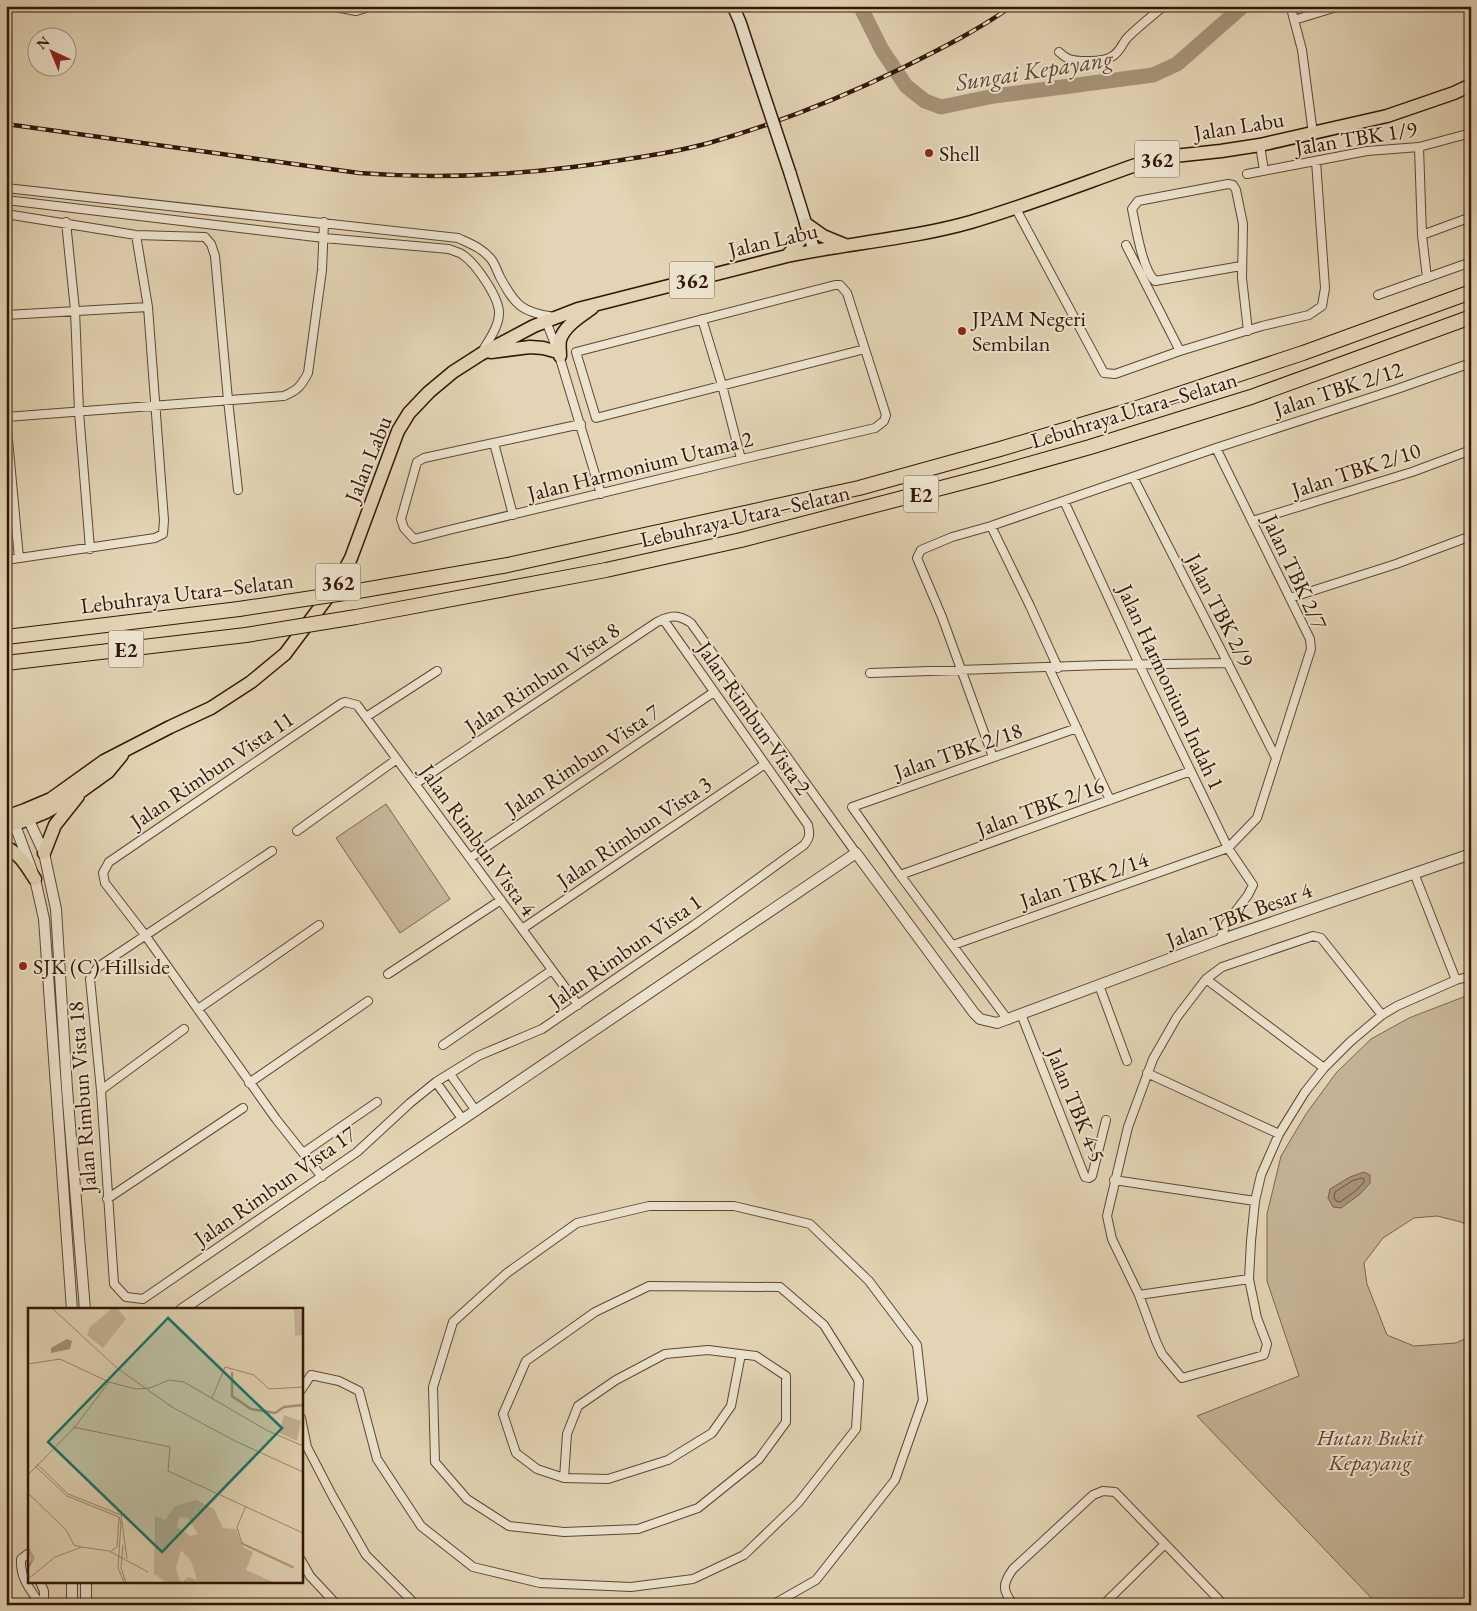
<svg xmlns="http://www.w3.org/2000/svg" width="1477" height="1611" viewBox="0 0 1477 1611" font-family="'EB Garamond',serif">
<rect width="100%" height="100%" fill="#e2d4b4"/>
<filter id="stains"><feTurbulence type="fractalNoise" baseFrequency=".004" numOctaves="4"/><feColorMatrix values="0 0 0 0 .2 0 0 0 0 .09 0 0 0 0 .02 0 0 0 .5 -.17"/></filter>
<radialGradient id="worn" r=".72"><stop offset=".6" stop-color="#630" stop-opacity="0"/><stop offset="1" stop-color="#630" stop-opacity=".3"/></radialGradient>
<path fill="#c4b497" stroke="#7c654f" d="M386,804L450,899L400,933L336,838Z
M1471,994V1227L1461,1222L1437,1216L1414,1218L1383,1238L1364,1263L1367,1284L1387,1335L1414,1346L1456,1343L1471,1336V1605H1378L1197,1416L1299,1376L1267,1281V1214L1281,1156L1306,1114L1336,1073L1371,1039L1409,1018Z"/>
<path fill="#a69379" stroke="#78614b" d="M1364,1172L1370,1175V1183L1360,1194L1341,1208L1333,1207L1328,1198L1330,1189L1350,1177Z"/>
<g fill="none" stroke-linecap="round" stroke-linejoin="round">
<path stroke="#6c5440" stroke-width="1" d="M1362,1178L1364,1179V1182L1357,1190L1340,1202L1336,1201L1334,1197L1335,1192L1352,1181Z"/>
<path stroke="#a69379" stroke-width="15" d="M860,6L882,50L906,86L925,101L941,107L994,96L1153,75L1177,64L1243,6"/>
<defs>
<path id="minor" d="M330,6L356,11L366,8L367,6
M1289,6L1292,12L1302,50L1313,134
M1294,20L1340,6
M1059,52C1062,55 1065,57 1069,59C1078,62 1102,62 1111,57C1120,53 1122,43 1128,37C1139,26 1152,16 1164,6
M1260,145L1264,171
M1419,147L1422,235L1427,278
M1247,174L1367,151L1419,147L1471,133
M6,188L458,238C471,244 482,248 491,259C495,264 497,271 500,277C515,305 521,312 554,317
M6,200L324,238L449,249C453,251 459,252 463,255C476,264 499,297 499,313C499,327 488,341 482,352
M1015,207L1104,373L1115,374L1180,351L1262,326L1309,315L1322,306L1325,288L1316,161
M6,214L136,235L205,237L211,244L215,256L228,400L238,490
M66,222L75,310L79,412L90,549
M1422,235L1471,217
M1126,245L1180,351
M1241,266L1155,281C1142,269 1136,227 1132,209L1138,201L1228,184L1233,185L1236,190L1243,224L1242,278L1248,331
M1378,295L1471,262
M6,315L148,307
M702,319L722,385L741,459
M546,321L558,352L601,494
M6,417L284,396C298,390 301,386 308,373L322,270L324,222
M6,418L19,558
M581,424L424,458L417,462L401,519L404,528L414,539L449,530L759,455L875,428L884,421L886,415L847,293L840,285H835L576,352L596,418L865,349
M494,443L513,515
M1133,477L1276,758
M1064,501L1139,664L1228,848L1253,885L1248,895L1226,924L1220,940
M1252,521L1412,472L1471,450
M991,526L1030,606L1058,668
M6,560L155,538L163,534L164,520L162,494L148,307L136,235
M1290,598L1396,564L1471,536
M1049,668L1110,800
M870,673L1103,665L1228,663
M366,717L437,671
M993,757L942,617L917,558L921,550L952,537L991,526L1216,448L1397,389L1471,363
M415,784L657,622C671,615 678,614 691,623L856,853
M297,831L397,759
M272,851L98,967L90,979L101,1090L114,1284L126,1297L143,1299L357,1152L410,1103L436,1082L478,1056L542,1029L694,925L804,845C810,838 810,834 808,825L663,619
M470,858L714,692
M1414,873L1456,980
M900,875L1191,771
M522,929L765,764
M953,945L1228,848L1257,818L1311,649L1310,639L1216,448
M388,974L501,900
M1206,979L1324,1068
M1099,985L1127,1061
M198,1009L319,925
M1021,1014L1085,1177L1089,1178L1092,1176L1106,1120
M1382,1015L1321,938L1313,936L1222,967L1206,979L1177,1017L1153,1059L1128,1127L1107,1216L1112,1239L1139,1295L1156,1341L1162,1354L1182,1378L1264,1355L1267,1344L1257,1318L1249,1279L1251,1241L1255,1201L1261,1175L1279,1134L1305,1092L1324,1068L1350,1042L1382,1015L1397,1006L1456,980L1471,976
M1008,1020L900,875L852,807L1077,728
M443,1045L552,970
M1147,1073L1279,1134
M450,1074L476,1111
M436,1082L463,1120
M249,1083L368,1001
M101,1090L184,1029
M303,1153L377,1102
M322,1177L276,1119L145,935L105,883L103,873L109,862L342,703L345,702L357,705L578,1005
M1114,1180L1255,1201
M107,1199L243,1108
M1139,1295L1249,1279
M301,1390L311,1375L339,1381L359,1391L377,1459L421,1526L473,1567L540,1583L631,1587L693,1579L744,1555L798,1503L856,1429L859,1381L824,1325L780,1287L649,1286L595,1312L526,1361L503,1414L516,1453L537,1469L564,1478L608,1479L668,1460L712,1433L731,1406L741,1354
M301,1418L307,1447L333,1497L366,1555L416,1605
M564,1478L567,1434L578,1406L616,1380L665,1354L708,1350L756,1356L786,1376V1422L759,1459L698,1508L638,1529L564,1532L509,1526L467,1499L435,1462L433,1387L453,1322L507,1273L577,1223L649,1206H734L810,1224L869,1281L917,1345L923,1400L895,1480L816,1580L772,1605
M29,1553L21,1559C20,1579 30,1589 41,1605
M301,1560L310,1576L337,1605
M40,1582L44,1591V1605
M1014,1605C1002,1591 1002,1584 1013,1569L1093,1495L1103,1491L1115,1492L1224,1605
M1103,1605L1165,1544"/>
<path id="tertiary" d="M26,814L44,853L56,909L67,1089L85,1310
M12,817L35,879L44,919L72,1310
M181,1310L856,853L974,1013L980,1019L997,1023L1220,940L1471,854
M72,1605V1582
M86,1605V1582"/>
<path id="secondary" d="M733,6L740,22L756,71
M790,173L814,250"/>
<path id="primary" d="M806,224L823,236L845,245
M787,256L808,231
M491,352L530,347L543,348L558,352
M560,356C560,351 559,345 560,340C564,326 581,316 592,308
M6,817L25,810L51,799L104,761L170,727L211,708L251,682L285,654L336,586L351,558L398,431L409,413L429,392L453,372L481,354L534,326L578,309L787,256C848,243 911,239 971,222C1029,205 1087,182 1144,162L1174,156L1221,151L1260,145L1387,116L1454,93L1471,85
M6,827L29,819L46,812L83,790L108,772L122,755
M6,847C20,854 27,867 35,879
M44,853L55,825L78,796"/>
<path id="motorway" d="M358,591L508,565L859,488L1000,449L1131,410L1303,353L1471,292
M356,617L606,570L741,540L987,476L1090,447L1251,397L1471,317
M6,637L239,609
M6,663L246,635"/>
</defs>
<use href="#minor" stroke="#5f4632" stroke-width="10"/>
<use href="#tertiary" stroke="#5f4632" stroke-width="12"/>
<use href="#secondary" stroke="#331607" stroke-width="14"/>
<use href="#primary" stroke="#331607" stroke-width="15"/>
<use href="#motorway" stroke="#331607" stroke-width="16"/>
<use href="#minor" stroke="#ece3ce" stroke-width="8"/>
<use href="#tertiary" stroke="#ece3ce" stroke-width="10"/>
<use href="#secondary" stroke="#ece3ce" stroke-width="11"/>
<use href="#primary" stroke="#e2d4b4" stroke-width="12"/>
<use href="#motorway" stroke="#e2d4b4" stroke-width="14"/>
<defs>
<path id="rail" d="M6,124L359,173C449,180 539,174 628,159C655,155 683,150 709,143C775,124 839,99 900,69C938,50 977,31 1012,6"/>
</defs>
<use href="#rail" stroke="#331607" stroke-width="4.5"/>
<use href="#rail" stroke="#ece3ce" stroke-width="2.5" stroke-dasharray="8" stroke-linecap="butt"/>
<defs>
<path id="secondary-bridge" d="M756,71L790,173"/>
<path id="motorway-bridge" d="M239,609L358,591
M246,635L356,617"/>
</defs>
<use href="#secondary-bridge" stroke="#331607" stroke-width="14" stroke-linecap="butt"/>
<use href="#motorway-bridge" stroke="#331607" stroke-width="16" stroke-linecap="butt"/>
<use href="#secondary-bridge" stroke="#ece3ce" stroke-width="11"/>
<use href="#motorway-bridge" stroke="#e2d4b4" stroke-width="14"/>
</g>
<g fill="#8f2418" stroke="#ece3ce" stroke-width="2">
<circle cx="929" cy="153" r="5"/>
<circle cx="962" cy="331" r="5"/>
<circle cx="23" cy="966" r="5"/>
</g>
<g text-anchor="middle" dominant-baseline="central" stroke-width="4" stroke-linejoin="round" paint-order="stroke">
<g fill="#ece3ce" stroke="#6a5443" stroke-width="1">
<rect x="1134.5" y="140.5" width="45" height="37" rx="4"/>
<rect x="669.5" y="261.5" width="45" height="37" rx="4"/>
<rect x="903.5" y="475.5" width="35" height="37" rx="4"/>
<rect x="315.5" y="563.5" width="45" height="37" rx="4"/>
<rect x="108.5" y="630.5" width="35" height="37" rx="4"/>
</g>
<g font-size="21" font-weight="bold" fill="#331607">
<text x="1157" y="159">362</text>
<text x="692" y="280">362</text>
<text x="921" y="494">E2</text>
<text x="338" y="582">362</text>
<text x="126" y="649">E2</text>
</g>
<g font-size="22" fill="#331607" stroke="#ece3ce">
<text transform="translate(1239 126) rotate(-9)">Jalan Labu</text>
<text transform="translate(1356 138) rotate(-9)">Jalan TBK 1/9</text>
<text transform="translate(773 240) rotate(-13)">Jalan Labu</text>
<text transform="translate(1338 389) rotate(-18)">Jalan TBK 2/12</text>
<text transform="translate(1134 410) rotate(-17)">Lebuhraya Utara–Selatan</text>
<text transform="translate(368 459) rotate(-68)">Jalan Labu</text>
<text transform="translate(640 466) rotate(-14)">Jalan Harmonium Utama 2</text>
<text transform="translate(1356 470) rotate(-18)">Jalan TBK 2/10</text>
<text transform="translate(745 516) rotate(-13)">Lebuhraya Utara–Selatan</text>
<text transform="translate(1295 572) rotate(65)">Jalan TBK 2/7</text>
<text transform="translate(187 593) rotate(-7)">Lebuhraya Utara–Selatan</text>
<text transform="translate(1220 610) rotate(63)">Jalan TBK 2/9</text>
<text transform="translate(542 678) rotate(-34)">Jalan Rimbun Vista 8</text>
<text transform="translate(1171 687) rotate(65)">Jalan Harmonium Indah 1</text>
<text transform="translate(754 718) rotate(55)">Jalan Rimbun Vista 2</text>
<text transform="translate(958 751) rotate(-19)">Jalan TBK 2/18</text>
<text transform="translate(582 760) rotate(-34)">Jalan Rimbun Vista 7</text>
<text transform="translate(212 770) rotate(-34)">Jalan Rimbun Vista 11</text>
<text transform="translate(1040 807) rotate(-20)">Jalan TBK 2/16</text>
<text transform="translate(634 832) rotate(-34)">Jalan Rimbun Vista 3</text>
<text transform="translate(478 840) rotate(54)">Jalan Rimbun Vista 4</text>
<text transform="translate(1084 880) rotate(-19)">Jalan TBK 2/14</text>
<text transform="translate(1239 915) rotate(-20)">Jalan TBK Besar 4</text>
<text transform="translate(625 951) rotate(-35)">Jalan Rimbun Vista 1</text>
<text transform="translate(82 1097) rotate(-94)">Jalan Rimbun Vista 18</text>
<text transform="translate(1076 1105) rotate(68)">Jalan TBK 4-5</text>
<text transform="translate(275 1186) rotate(-35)">Jalan Rimbun Vista 17</text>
</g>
<g font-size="22" fill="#331607" stroke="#ece3ce" text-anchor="start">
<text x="939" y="153">Shell</text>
<text x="972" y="318">JPAM Negeri<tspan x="972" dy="25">Sembilan</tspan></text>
<text x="33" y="966">SJK (C) Hillside</text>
</g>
<g font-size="22" font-style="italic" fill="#5e4532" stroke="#ece3ce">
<text x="1370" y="1437">Hutan Bukit<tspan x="1370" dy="25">Kepayang</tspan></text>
</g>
<g font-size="24" font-style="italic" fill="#614835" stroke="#ece3ce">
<text transform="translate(1034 70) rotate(-9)">Sungai Kepayang</text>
</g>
</g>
<g transform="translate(28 1308)">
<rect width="275" height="275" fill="#e2d4b4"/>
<path d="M83,1H90L98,11L75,40L59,27L62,19ZM266,1L275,3V27L267,28ZM256,107L273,113L269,133L251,125ZM168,192L186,201L195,220L208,221L215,239L225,244L218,262L245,274H138L126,266L127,208L137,212L147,198ZM151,209L160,210L170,226L162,228L149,219ZM153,242L163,253L169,272L160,269L154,274L151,271L148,260Z" fill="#c4b497" fill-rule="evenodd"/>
<path d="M39,31L44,33L42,41L23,45V40Z" fill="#a69379"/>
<path fill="none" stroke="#a69379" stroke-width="2.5" d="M204,64V88L223,101L247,105L256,99L275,97"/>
<path fill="none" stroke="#9c886f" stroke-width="1" d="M25,1L89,60L144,99L207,133L275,164M0,56L32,51L81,74L108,81L122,80L141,72L156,74L238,122L275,138M184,90L197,59L226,67L241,81L275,79M45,119L142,139L140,163L275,225M9,156L40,186L93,207L99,251M7,158L39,188L91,209L93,215L90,260L96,274M0,167L46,120L81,74M0,185L38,222L46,237L53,239M218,198L209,219L214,236L265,260M214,235L266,259M95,237L93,260L98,274M0,239L6,250L0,261M0,243L4,250L1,258M83,243L89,239L91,210M0,271L27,249L54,239L81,243L120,264"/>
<path fill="#0f766e" fill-opacity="0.15" stroke="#0f766e" stroke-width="2.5" d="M140,10L254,120L134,244L20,134Z"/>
<rect width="275" height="275" fill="none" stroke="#331607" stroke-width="2.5"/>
</g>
<rect width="1477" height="1611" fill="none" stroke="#e2d4b4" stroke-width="25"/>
<rect x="8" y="8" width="1462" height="1596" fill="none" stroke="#331607" stroke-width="2.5"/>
<rect x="12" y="12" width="1452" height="1586" fill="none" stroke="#331607"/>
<g transform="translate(52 52) rotate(316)"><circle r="24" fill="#ece3ce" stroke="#a2917e"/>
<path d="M0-4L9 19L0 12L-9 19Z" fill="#8f2418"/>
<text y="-8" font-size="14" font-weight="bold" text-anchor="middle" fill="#331607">N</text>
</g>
<rect width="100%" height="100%" filter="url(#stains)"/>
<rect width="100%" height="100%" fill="url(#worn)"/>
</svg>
